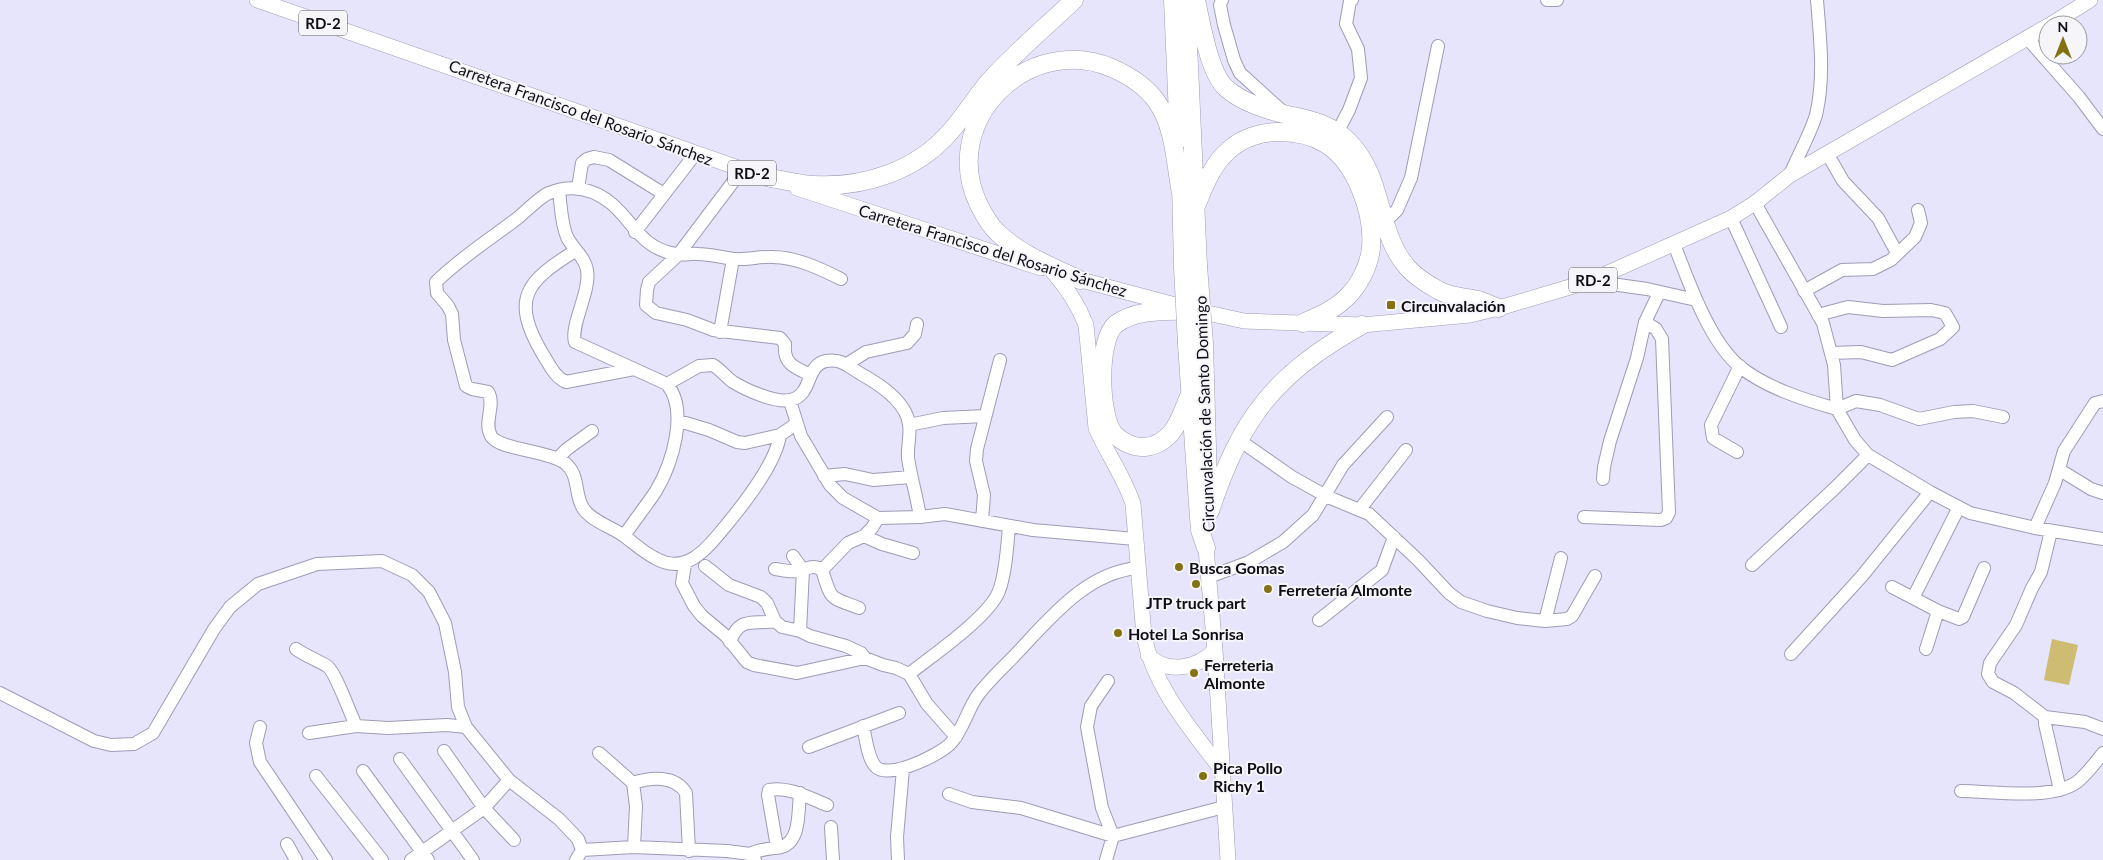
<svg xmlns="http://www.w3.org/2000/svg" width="2103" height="860" viewBox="0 0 2103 860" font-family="Lato,sans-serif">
<rect width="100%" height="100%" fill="#e6e5fc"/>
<path fill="#cdbc72" d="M2052,639L2078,645L2069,685L2044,680Z"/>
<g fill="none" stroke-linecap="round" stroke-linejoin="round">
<defs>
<path id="minor" d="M1222,0L1220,5L1224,25L1234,60L1240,73L1282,111
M1547,0H1557
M2028,39L2079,97L2103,129
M1338,131L1349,110L1361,78L1358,49L1346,24L1350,1L1352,0
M1827,153L1843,181L1878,218L1897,253
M742,170L678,255L649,282L647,290L646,305L656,313L687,320L713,330L780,338L785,344C783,364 795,368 811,375
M1790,175C1798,155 1810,135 1816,115C1825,77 1820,38 1817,0
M578,188L582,163L587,159L594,157L609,160L664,194
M559,191C561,206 561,223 567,237C573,249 585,257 587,270C591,291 570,325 575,342L667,384C689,411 672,464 656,491C646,506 634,521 624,536
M1755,203L1823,323L1834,365L1837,409L1855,440L1868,455L1930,492L1970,513L2035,528L2103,539
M1731,218L1781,327
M1385,222L1397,210L1411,178L1438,46
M635,232L696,153
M1674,244C1688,280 1709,341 1739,366C1766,388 1805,400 1837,409L1856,401L1880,405L1919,419L1954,412L1973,411L2003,417
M575,251C527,281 510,298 542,353C549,363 554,377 566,382L634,369
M1590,281L1647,289L1696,300
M1804,291L1842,270L1873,269L1891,260L1915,237L1921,223L1918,210
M1818,315L1848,307L1883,311L1931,310L1945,313L1953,327L1940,339L1892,360L1861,352L1831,353
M720,332L733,259
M847,364L866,352L907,343L915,334L917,324
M667,384L699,366L713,365C721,370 726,377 733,382C746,390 775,403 790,400C813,396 805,365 826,361C841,358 849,367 861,374C879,384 906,401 909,424C911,435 907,447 908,458C911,478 917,497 920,517
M790,401L801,436L830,485L843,498L878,518L920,517L945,514L1033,530L1135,539
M679,421L709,430L737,442L745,443L780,435L796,424
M909,425L943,418L985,416
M780,435C776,463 746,501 728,523C709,546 687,577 655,558C643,552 634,543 624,536C612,527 591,521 583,508C574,494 580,475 565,463C547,450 499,450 491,436C483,422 496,405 488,392L472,389L466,386L454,340L452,314L448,306L437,293L436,282C461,257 492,238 519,217C527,210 540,197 549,193C571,184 593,188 612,204C634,223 642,249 676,254C683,256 691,253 698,254C711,254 723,258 735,259C748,260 761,256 773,257C796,257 821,269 841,279
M1239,440L1292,477L1328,497L1369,514L1418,560L1449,593L1461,602L1487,611L1517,618L1545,621L1567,619L1572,616L1595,576
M1737,452L1713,438L1711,425L1740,366
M557,459L567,449L592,431
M2060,470L2091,489L2103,493
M824,476L845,474L873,480L911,477
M1603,479L1604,467L1610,441L1637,358L1645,322L1659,293
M1360,509L1406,450
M1584,517L1661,520L1666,518L1669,512L1662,339L1656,329L1645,322
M982,521L984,495L976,461L977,449L1000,360
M2035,528L2055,483L2064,451L2095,403L2103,401
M2051,531L2041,572L2032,588L2016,625L1990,663L1988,674L1993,682L2014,693L2045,717L2085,722L2103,729
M864,536L882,544L913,553
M793,556L803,570L800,631
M685,564L682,583L694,606L702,616L726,636L747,662L754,665L797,673L865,658L883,665L896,668L909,674L927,704L956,737
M1752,565L1834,489L1868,455
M705,566L729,585L761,597L767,603L775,621L782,627L800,631L810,636L846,646L861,653L865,658
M775,569C782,570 790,572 797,571C807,570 812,563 822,570C832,601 828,596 859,608
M822,570L848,543L864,536L872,528L878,518
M1209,577L1249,562L1283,542L1313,515L1343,465L1387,417
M1892,587L1938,611L1959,619L1963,617L1984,568
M1913,598L1959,507
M1319,620L1382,570L1394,537
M1545,621L1561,558
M730,642C740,615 754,625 775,621
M296,649C306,656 317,660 327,666C335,671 351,715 356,726
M1926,649L1938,611
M1791,654L1862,576L1930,492
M909,674C933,655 989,617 999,591C1006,572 1007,547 1009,527
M0,693L94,741L111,745L134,744L153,733L214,629L230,607L258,584L317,564L382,561L412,575L429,592L445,623L455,672L458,707L466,727L509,780L559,819L578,839L582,850L576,860
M2045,717V724L2060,790
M863,726C866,738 867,756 875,766C887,781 939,755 950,744C963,731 967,710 978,695C989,680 1004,667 1017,653C1050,618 1087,572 1138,568
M260,727L256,743L260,762L326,860
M309,733L356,726L388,728L447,725L466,727
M809,747L899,713
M444,751L484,808L514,840
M599,753L633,783L636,806L634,847
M400,759L473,860
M363,771L428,860
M316,776L382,860
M633,783C651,777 675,775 686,793L689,851
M1961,791C1993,791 2050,801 2077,782C2087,774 2095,763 2103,753
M949,794L972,802L1021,808L1113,836L1224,807
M831,827L833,860
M287,844L296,860
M777,847L768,795L769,790C789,786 809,798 827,805
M582,850L634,847L727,851L750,854L755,860
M750,854C759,849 770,849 781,847C801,842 798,810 800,793
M411,860L484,808L509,780
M898,860L897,837L903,769
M1106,860L1113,836L1102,808L1087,727L1091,706L1108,681"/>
<path id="major" d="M257,0L773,180
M2050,25L2090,0
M797,188L1041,268
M1053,272C1068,289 1078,304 1086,325L1096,428C1107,454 1124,476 1133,504L1144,636C1154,687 1190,728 1221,769
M1070,277L1194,310L1244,321L1362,325L1470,315L1499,308L1590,281L1731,218L1755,203L1790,175L2048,26
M1206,548L1215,650L1228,860
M1148,655C1167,675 1198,668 1215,650"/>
<path id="highway" d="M1173,0L1179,139
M1184,0L1188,44L1198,266
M1196,0C1201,22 1209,73 1226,88C1241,102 1269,111 1288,115C1310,119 1333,125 1349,142C1385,179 1376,231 1407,267C1415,276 1427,284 1438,290C1450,297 1464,297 1478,300C1485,302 1492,306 1499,308
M761,176C778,179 796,184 813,185C864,188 916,171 950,132C966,114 978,93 994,76C1019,49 1048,25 1074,0
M1181,183L1183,267
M1195,208C1204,188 1211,165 1229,150C1242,138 1261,132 1278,132C1294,132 1312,135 1326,144C1356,162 1374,214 1371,248C1369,266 1359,286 1346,298C1334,310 1318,316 1303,323
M1080,280C1053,267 1021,255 998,233C990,226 984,215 979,205C938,122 1027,32 1112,68C1130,76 1146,86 1157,102C1175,128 1175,162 1181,193
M1187,344L1198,504L1200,530L1206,548
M1204,344L1208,483
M1191,392C1185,404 1180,423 1171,433C1164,441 1155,446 1145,447C1134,448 1122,442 1114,434C1099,416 1097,339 1116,324C1138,308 1169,312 1194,310
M1210,511C1241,417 1275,374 1362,325"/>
</defs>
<use href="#minor" stroke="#9d9cb5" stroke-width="14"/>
<use href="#major" stroke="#9d9cb5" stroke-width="16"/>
<use href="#highway" stroke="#9d9cb5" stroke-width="19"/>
<use href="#minor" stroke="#fff" stroke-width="12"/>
<use href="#major" stroke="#fff" stroke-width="15"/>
<use href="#highway" stroke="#fff" stroke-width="18"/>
<defs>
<path id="highway-bridge" d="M1198,266L1204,344
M1183,267L1187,344"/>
</defs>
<use href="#highway-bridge" stroke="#9d9cb5" stroke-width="19" stroke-linecap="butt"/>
<use href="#highway-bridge" stroke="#fff" stroke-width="18"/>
</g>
<g fill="#837112" stroke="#f5f5fa" stroke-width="2">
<rect x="1386" y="300" width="10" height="10" rx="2.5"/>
<circle cx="1179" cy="567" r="5"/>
<circle cx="1196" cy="584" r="5"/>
<circle cx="1268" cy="589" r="5"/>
<circle cx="1118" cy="633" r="5"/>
<circle cx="1194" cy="673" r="5"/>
<circle cx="1203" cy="776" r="5"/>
</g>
<g text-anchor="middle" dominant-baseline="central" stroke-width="4" stroke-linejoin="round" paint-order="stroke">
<g fill="#f5f5fa" stroke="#54535b" stroke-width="1">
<rect x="299" y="10.5" width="48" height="25" rx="4"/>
<rect x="728" y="160.5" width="48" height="25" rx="4"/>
<rect x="1569" y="267.5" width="48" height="25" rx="4"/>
</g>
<g font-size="15" font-weight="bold" fill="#0f0e17">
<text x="323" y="23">RD-2</text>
<text x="752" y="173">RD-2</text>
<text x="1593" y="280">RD-2</text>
</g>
<g font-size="16" fill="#0f0e17" stroke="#f5f5fa">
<text transform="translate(581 112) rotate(20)">Carretera Francisco del Rosario Sánchez</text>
<text transform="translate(993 250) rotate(17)">Carretera Francisco del Rosario Sánchez</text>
<text transform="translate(1204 414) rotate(-92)">Circunvalación de Santo Domingo</text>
</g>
<g font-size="16" font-weight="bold" fill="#0f0e17" stroke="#f5f5fa" text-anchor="start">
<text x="1401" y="305">Circunvalación</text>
<text x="1189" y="567">Busca Gomas</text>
<text x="1278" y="589">Ferretería Almonte</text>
<text x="1196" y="602" text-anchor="middle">JTP truck part</text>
<text x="1128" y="633">Hotel La Sonrisa</text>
<text x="1204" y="664">Ferreteria<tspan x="1204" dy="18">Almonte</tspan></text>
<text x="1213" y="767">Pica Pollo<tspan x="1213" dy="18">Richy 1</tspan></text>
</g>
</g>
<g transform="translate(2063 40)"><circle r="24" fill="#f5f5fa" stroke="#99999f"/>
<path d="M0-4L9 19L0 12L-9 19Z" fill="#837112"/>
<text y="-8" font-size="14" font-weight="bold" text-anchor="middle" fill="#0f0e17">N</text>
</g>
</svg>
